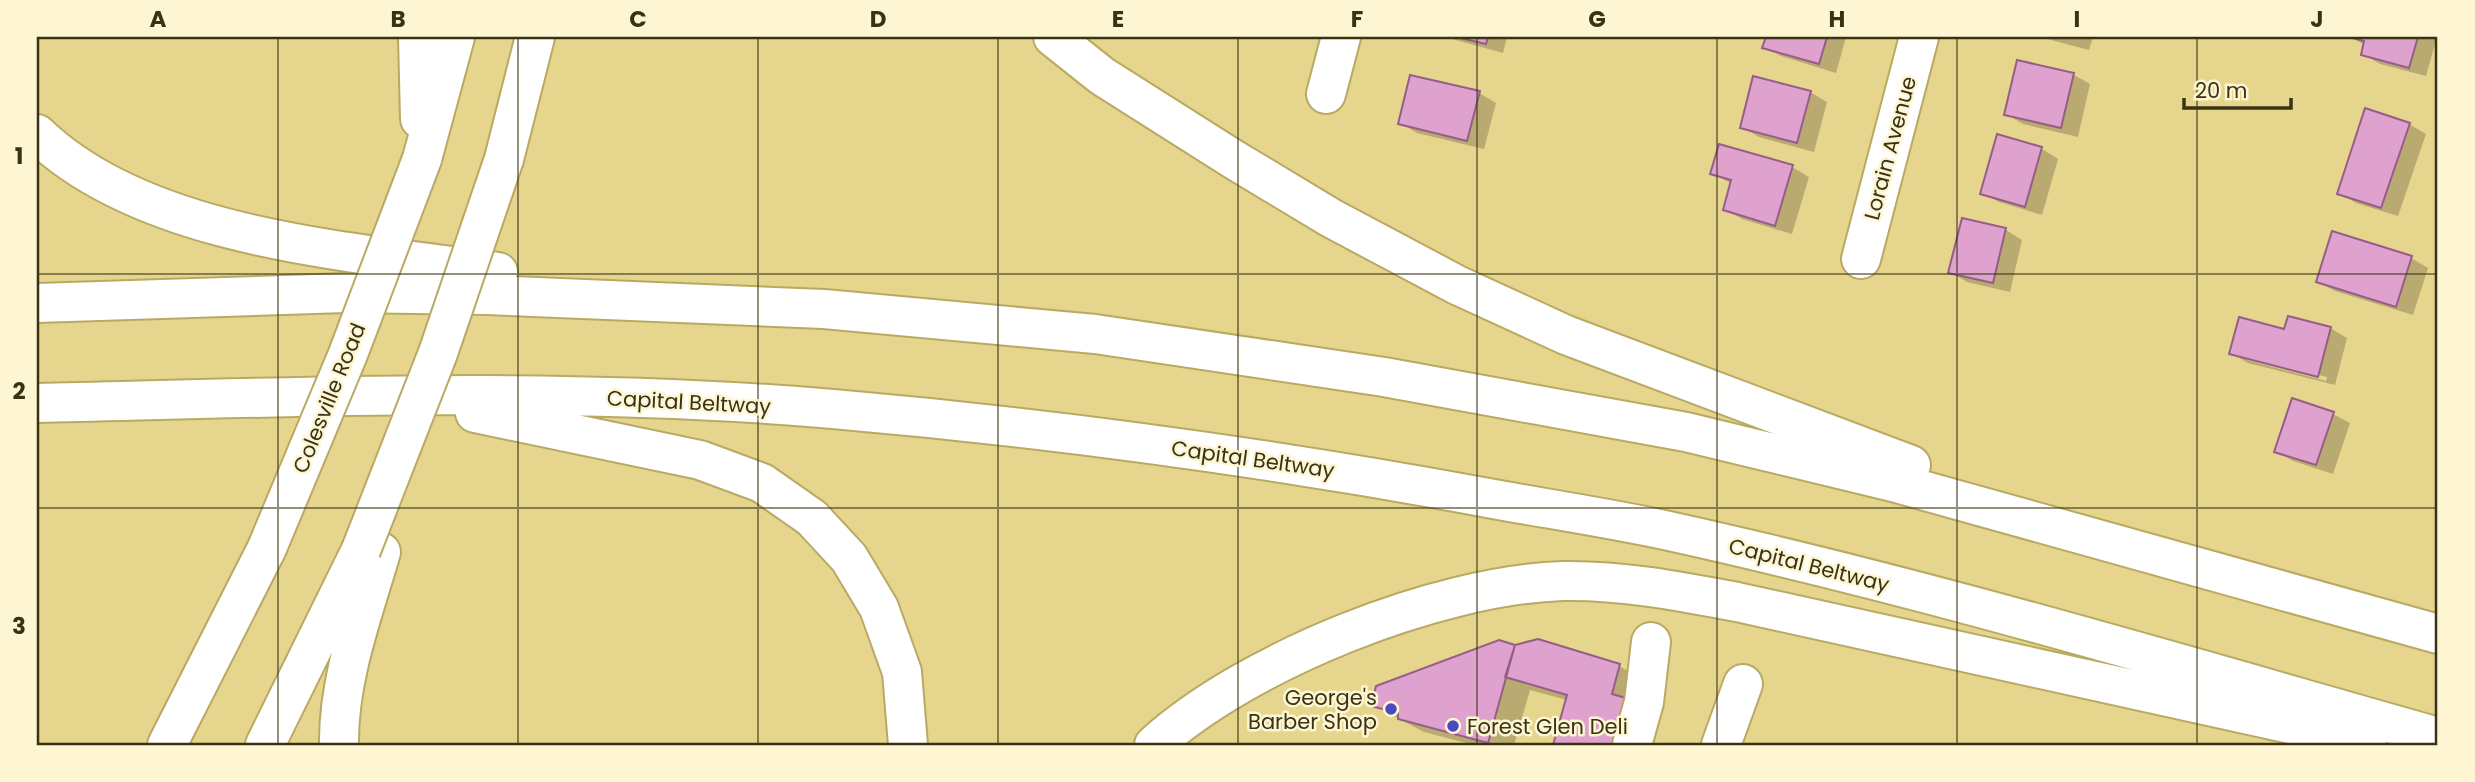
<svg xmlns="http://www.w3.org/2000/svg" width="2475" height="782" viewBox="0 0 2475 782" font-family="Poppins,sans-serif">
<rect width="100%" height="100%" fill="#e6d58d"/>
<path fill="#0003" fill-rule="evenodd" d="M1445,37H1507L1503,53Z
M1767,37H1846L1836,73L1781,56L1764,47Z
M2040,37H2093L2089,50Z
M2350,37H2437L2426,76L2380,64L2363,54L2365,45Z
M2074,75L2090,84L2078,137L2023,124L2006,114Z
M1810,92L1827,102L1814,152L1759,137L1742,127Z
M1479,93L1496,103L1484,149L1417,133L1400,123Z
M2409,124L2426,134L2398,216L2356,203L2339,193Z
M1998,136L2042,149L2058,159L2042,215L1999,202L1982,193Z
M1792,167L1809,177L1792,234L1742,219L1725,209L1732,184L1712,173Z
M1963,220L2006,230L2022,240L2010,292L1967,282L1950,272Z
M2411,258L2428,268L2413,315L2335,291L2318,282Z
M2330,328L2347,338L2335,385L2248,363L2231,353L2286,331ZM2247,357L2327,377L2326,381L2247,360Z
M2333,414L2350,423L2333,474L2293,461L2276,451Z
M1515,647L1619,666L1643,680L1641,745H1555L1567,700L1530,690L1514,745H1474L1424,732L1373,705Z"/>
<path fill="#dfa2ce" stroke="#965e87" stroke-width="2" d="M1456,37H1488L1486,44Z
M1766,37H1827L1819,64L1762,48Z
M2349,37H2418L2409,68L2361,55L2364,41Z
M2017,60L2074,73L2061,128L2004,115Z
M1410,75L1480,91L1467,141L1398,124Z
M1753,76L1811,91L1797,143L1740,128Z
M2365,108L2410,123L2381,208L2337,194Z
M1997,134L2042,147L2025,207L1980,194Z
M1719,144L1793,165L1775,226L1723,210L1731,180L1710,174Z
M1962,218L2006,228L1993,283L1948,273Z
M2332,231L2412,256L2396,307L2316,282Z
M2288,316L2331,327L2318,377L2229,354L2239,317L2284,329Z
M2292,398L2334,412L2316,465L2274,452Z
M1538,639L1620,664L1612,694L1626,698L1613,745H1553L1567,695L1505,677L1515,645Z
M1499,640L1515,645L1488,743L1398,719V713L1371,706L1376,686Z"/>
<g fill="none" stroke-linecap="round" stroke-linejoin="round">
<defs>
<path id="minor" d="M1326,94L1341,37
M1861,259L1919,37
M1632,745L1644,702L1651,642
M1721,745L1743,684"/>
<path id="highway" d="M418,37L420,119
M1053,37L1102,76L1233,159L1331,218L1457,285L1566,335L1911,465
M37,134C146,239 354,252 498,272
M422,159L455,37
M504,159L535,37
M37,303L345,293L487,295L824,309L1095,334L1384,377L1686,432L1893,482L2438,634
M37,403C302,397 568,386 833,409C1053,428 1271,458 1488,498C1548,509 1609,518 1669,531C1928,588 2183,665 2438,737
M475,413L700,460L762,483L812,518L849,558L879,608L902,672L908,745
M167,745L267,548
M265,745L361,550
M339,745C338,679 363,614 381,552
M1154,745C1247,661 1437,585 1563,581C1622,580 1679,591 1737,602L2367,741"/>
</defs>
<use href="#minor" stroke="#b9a963" stroke-width="42"/>
<use href="#highway" stroke="#b9a963" stroke-width="42"/>
<use href="#minor" stroke="#fff" stroke-width="38"/>
<use href="#highway" stroke="#fff" stroke-width="38"/>
<defs>
<path id="highway-bridge" d="M267,548L348,354L422,159
M361,550L438,353L504,159"/>
</defs>
<use href="#highway-bridge" stroke="#b9a963" stroke-width="42" stroke-linecap="butt"/>
<use href="#highway-bridge" stroke="#fff" stroke-width="38"/>
</g>
<path fill="none" stroke="#393315" stroke-width="2" stroke-opacity="0.55" d="M278,37V745M518,37V745M758,37V745M998,37V745M1238,37V745M1477,37V745M1717,37V745M1957,37V745M2197,37V745M37,274H2438M37,508H2438"/>
<g fill="#494ac0" stroke="#fef6d3" stroke-width="2.5">
<circle cx="1391" cy="709" r="7"/>
<circle cx="1453" cy="726" r="7"/>
</g>
<g text-anchor="middle" dominant-baseline="central" stroke-width="5" stroke-linejoin="round" paint-order="stroke">
<g font-size="21" fill="#393315" stroke="#fef6d3">
<text transform="translate(1890 148) rotate(-75)">Lorain Avenue</text>
<text transform="translate(329 398) rotate(-68)">Colesville Road</text>
<text transform="translate(689 402) rotate(3)">Capital Beltway</text>
<text transform="translate(1253 459) rotate(8)">Capital Beltway</text>
<text transform="translate(1809 565) rotate(14)">Capital Beltway</text>
</g>
<g font-size="21" fill="#393315" stroke="#fef6d3" text-anchor="end">
<text x="1377" y="697">George's<tspan x="1377" dy="24">Barber Shop</tspan></text>
<text x="1467" y="726" text-anchor="start">Forest Glen Deli</text>
</g>
</g>
<rect width="2475" height="782" fill="none" stroke="#fef6d3" stroke-width="77"/>
<path d="M2184 98v10h107v-10" fill="none" stroke="#393315" stroke-width="3.5"/>
<text x="2195" y="98" font-size="21" fill="#393315" stroke="#fef6d3" stroke-width="5" paint-order="stroke">20 m</text>
<rect x="38" y="38" width="2398" height="706" fill="none" stroke="#393315" stroke-width="2.5"/>
<g font-size="23" text-anchor="middle" font-weight="bold" fill="#393315">
<text x="158" y="27">A</text>
<text x="398" y="27">B</text>
<text x="638" y="27">C</text>
<text x="878" y="27">D</text>
<text x="1118" y="27">E</text>
<text x="1357" y="27">F</text>
<text x="1597" y="27">G</text>
<text x="1837" y="27">H</text>
<text x="2077" y="27">I</text>
<text x="2317" y="27">J</text>
<text x="19" y="164">1</text>
<text x="19" y="399">2</text>
<text x="19" y="634">3</text>
</g>
</svg>
